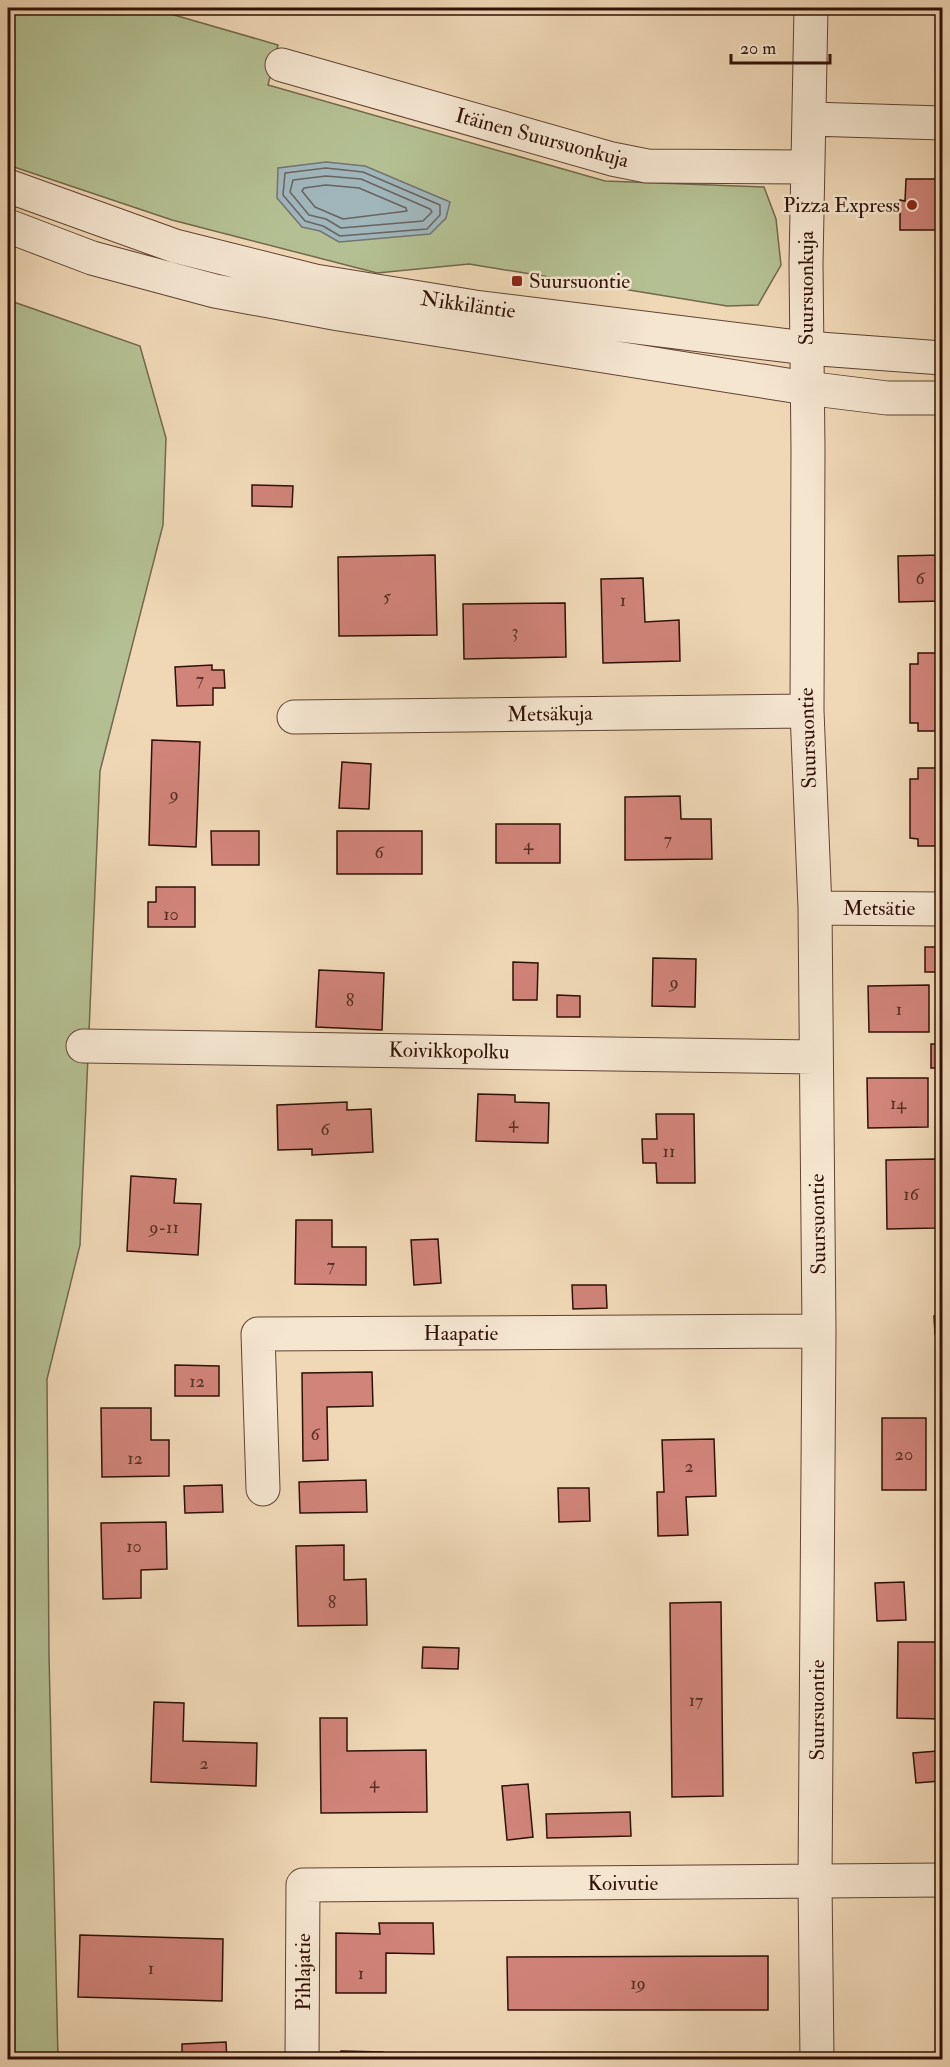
<svg xmlns="http://www.w3.org/2000/svg" width="950" height="2067" viewBox="0 0 950 2067" font-family="'IM FELL Double Pica',serif">
<rect width="100%" height="100%" fill="#f0d8b7"/>
<filter id="stains"><feTurbulence type="fractalNoise" baseFrequency=".00333" numOctaves="4"/><feColorMatrix values="0 0 0 0 .2 0 0 0 0 .09 0 0 0 0 .02 0 0 0 .5 -.17"/></filter>
<radialGradient id="worn" r=".72"><stop offset=".6" stop-color="#630" stop-opacity="0"/><stop offset="1" stop-color="#630" stop-opacity=".3"/></radialGradient>
<path fill="#b4c093" stroke="#72684c" stroke-width="1.5" d="M8,8H150L278,45L268,85L605,181L764,187L776,219L781,265L758,305L727,306L469,264L377,273L172,220L8,165Z
M8,300L140,346L166,438L163,525L100,771L80,1245L47,1379L49,1655L58,2060L8,2059Z"/>
<path fill="#a0b6ba" stroke="#737472" stroke-width="1.5" d="M326,162L365,166L450,202L446,218L430,234L339,242L320,231L302,227L277,198L278,168Z"/>
<g fill="none" stroke-linecap="round" stroke-linejoin="round">
<path stroke="#686460" stroke-width="1.5" d="M326,168L363,172L440,205V215L427,229L340,236L323,226L305,221L283,195L285,173Z
M326,176L361,179L430,209L432,212L423,221L341,228L326,219L309,215L290,192L293,180Z
M326,185L359,188L406,208L407,211L343,219L315,207L302,191L304,188Z"/>
</g>
<path fill="#d1847a" stroke="#301106" stroke-width="1.5" d="M906,179H942V230H900V200L905,201Z
M252,485L293,486L292,507L252,506Z
M435,555L437,635L339,636L338,557Z
M942,555V601L899,602L898,556Z
M643,578L645,622L679,620L680,661L603,663L601,579Z
M565,603L566,657L464,659L463,604Z
M918,653H942V731H918V723H910V664H918Z
M212,665V670H224L225,688H213V705L177,706L175,667Z
M152,740L200,742L196,847L149,845Z
M342,762L371,764L369,809L339,808Z
M918,768H942V846H918V839L910,838V779H918Z
M680,796L681,819H711L712,859L625,860V797Z
M496,824H560V863H496Z
M211,831H259V865H212Z
M337,831H422V874H337Z
M156,887H195V927H148V902H156Z
M925,947H942V972H925Z
M653,958L696,959L695,1007L652,1006Z
M513,962L538,963L537,1000H513Z
M319,970L384,973L382,1030L316,1027Z
M929,985V1032H869L868,986Z
M557,995L580,996V1017H557Z
M931,1044H942V1068H931Z
M867,1078H928V1127L868,1128Z
M478,1094L515,1095V1102L549,1103L548,1143L476,1141Z
M347,1102V1110L371,1109L373,1152L312,1155V1149L278,1150L277,1105Z
M656,1114H694L695,1183H657L656,1163H643L642,1139H657Z
M936,1159L937,1228L887,1229L886,1160Z
M131,1176L176,1179L174,1203L201,1204L198,1255L127,1251Z
M296,1220H332V1247H366V1285L295,1284Z
M438,1239L441,1283L414,1285L411,1240Z
M572,1285H606L607,1308L573,1309Z
M934,1316H942V1334H935Z
M175,1365L219,1366V1396H175Z
M372,1372L373,1406L327,1407L328,1460L303,1461L302,1373Z
M101,1408H151V1440H169V1476L102,1477Z
M882,1418H926V1490H882Z
M714,1439L716,1496L686,1497L688,1535L658,1536L657,1492H664L662,1440Z
M366,1480L367,1512L300,1513L299,1482Z
M222,1485L223,1512L185,1513L184,1486Z
M558,1488H589L590,1521L559,1522Z
M166,1522L167,1569L141,1570V1598L103,1599L101,1523Z
M344,1545V1580L366,1579L367,1625L298,1626L296,1546Z
M904,1582L906,1620L877,1621L875,1583Z
M721,1602L723,1796L672,1797L670,1603Z
M898,1642H942V1719L897,1718Z
M423,1647L459,1648L458,1669L422,1668Z
M154,1702L184,1703L183,1741L257,1743L256,1786L151,1782Z
M320,1718H347V1751L426,1750L427,1812L321,1813Z
M937,1751L940,1781L916,1783L913,1753Z
M528,1784L533,1837L507,1840L502,1786Z
M630,1812L631,1836L547,1838L546,1814Z
M379,1923H433L434,1954L386,1953V1993H336V1933L380,1934Z
M80,1935L223,1939L222,2001L78,1997Z
M768,1956V2010H508L507,1957Z
M226,2042L227,2060H182V2044Z
M341,2051L383,2052V2060H341Z"/>
<g fill="none" stroke-linecap="round" stroke-linejoin="round">
<defs>
<path id="minor" d="M811,8L806,264L808,449L807,711L815,908L819,1331L815,1882L817,2060
M282,65L612,159L647,166L807,167
M810,119L942,123
M294,717L807,711
M815,908L942,909
M83,1046L815,1057
M263,1489L258,1334L819,1331
M302,2060L303,1885L942,1880"/>
<path id="tertiary" d="M8,186L175,246L315,281L475,307L806,348L942,358
M8,226L92,258L215,291L339,314L806,388L887,398H942"/>
</defs>
<use href="#minor" stroke="#604332" stroke-width="35"/>
<use href="#tertiary" stroke="#604332" stroke-width="35"/>
<use href="#minor" stroke="#f5e6d0" stroke-width="33"/>
<use href="#tertiary" stroke="#f5e6d0" stroke-width="33"/>
</g>
<g fill="#8f2418" stroke="#f5e6d0" stroke-width="2">
<circle cx="912" cy="205" r="6"/>
<rect x="511" y="275" width="12" height="12" rx="3"/>
</g>
<g text-anchor="middle" dominant-baseline="central" stroke-width="5" stroke-linejoin="round" paint-order="stroke">
<g font-size="18" fill="#582e23">
<text x="920" y="578">6</text>
<text x="387" y="596">5</text>
<text x="623" y="600">1</text>
<text x="515" y="631">3</text>
<text x="200" y="679">7</text>
<text x="174" y="794">9</text>
<text x="668" y="839">7</text>
<text x="528" y="844">4</text>
<text x="379" y="852">6</text>
<text x="171" y="914">10</text>
<text x="674" y="982">9</text>
<text x="350" y="1000">8</text>
<text x="899" y="1009">1</text>
<text x="898" y="1103">14</text>
<text x="513" y="1122">4</text>
<text x="325" y="1129">6</text>
<text x="669" y="1151">11</text>
<text x="911" y="1194">16</text>
<text x="164" y="1227">9-11</text>
<text x="331" y="1265">7</text>
<text x="197" y="1381">12</text>
<text x="315" y="1434">6</text>
<text x="904" y="1454">20</text>
<text x="135" y="1458">12</text>
<text x="689" y="1466">2</text>
<text x="134" y="1546">10</text>
<text x="332" y="1602">8</text>
<text x="696" y="1700">17</text>
<text x="204" y="1763">2</text>
<text x="374" y="1782">4</text>
<text x="151" y="1968">1</text>
<text x="361" y="1973">1</text>
<text x="638" y="1983">19</text>
</g>
<g font-size="21" fill="#301106" stroke="#f5e6d0">
<text transform="translate(542 138) rotate(15)">Itäinen Suursuonkuja</text>
<text transform="translate(806 288) rotate(-90)">Suursuonkuja</text>
<text transform="translate(468 305) rotate(8)">Nikkiläntie</text>
<text transform="translate(550 714) rotate(-1)">Metsäkuja</text>
<text transform="translate(808 738) rotate(-92)">Suursuontie</text>
<text x="879" y="908">Metsätie</text>
<text transform="translate(449 1051) rotate(1)">Koivikkopolku</text>
<text transform="translate(818 1224) rotate(-91)">Suursuontie</text>
<text x="461" y="1333">Haapatie</text>
<text transform="translate(817 1710) rotate(-90)">Suursuontie</text>
<text x="623" y="1883">Koivutie</text>
<text transform="translate(303 1972) rotate(-90)">Pihlajatie</text>
</g>
<g font-size="21" fill="#301106" stroke="#f5e6d0" text-anchor="end">
<text x="900" y="205">Pizza Express</text>
<text x="529" y="281" text-anchor="start">Suursuontie</text>
</g>
</g>
<rect width="950" height="2067" fill="none" stroke="#f0d8b7" stroke-width="30"/>
<rect x="9" y="9" width="932" height="2049" fill="none" stroke="#301106" stroke-width="3"/>
<rect x="15" y="15" width="920" height="2037" fill="none" stroke="#301106" stroke-width="1.5"/>
<path d="M731 54v9h99v-9" fill="none" stroke="#301106" stroke-width="3"/>
<text x="740" y="54" font-size="18" fill="#301106" stroke="#f5e6d0" stroke-width="4.5" paint-order="stroke">20 m</text>
<rect width="100%" height="100%" filter="url(#stains)"/>
<rect width="100%" height="100%" fill="url(#worn)"/>
</svg>
